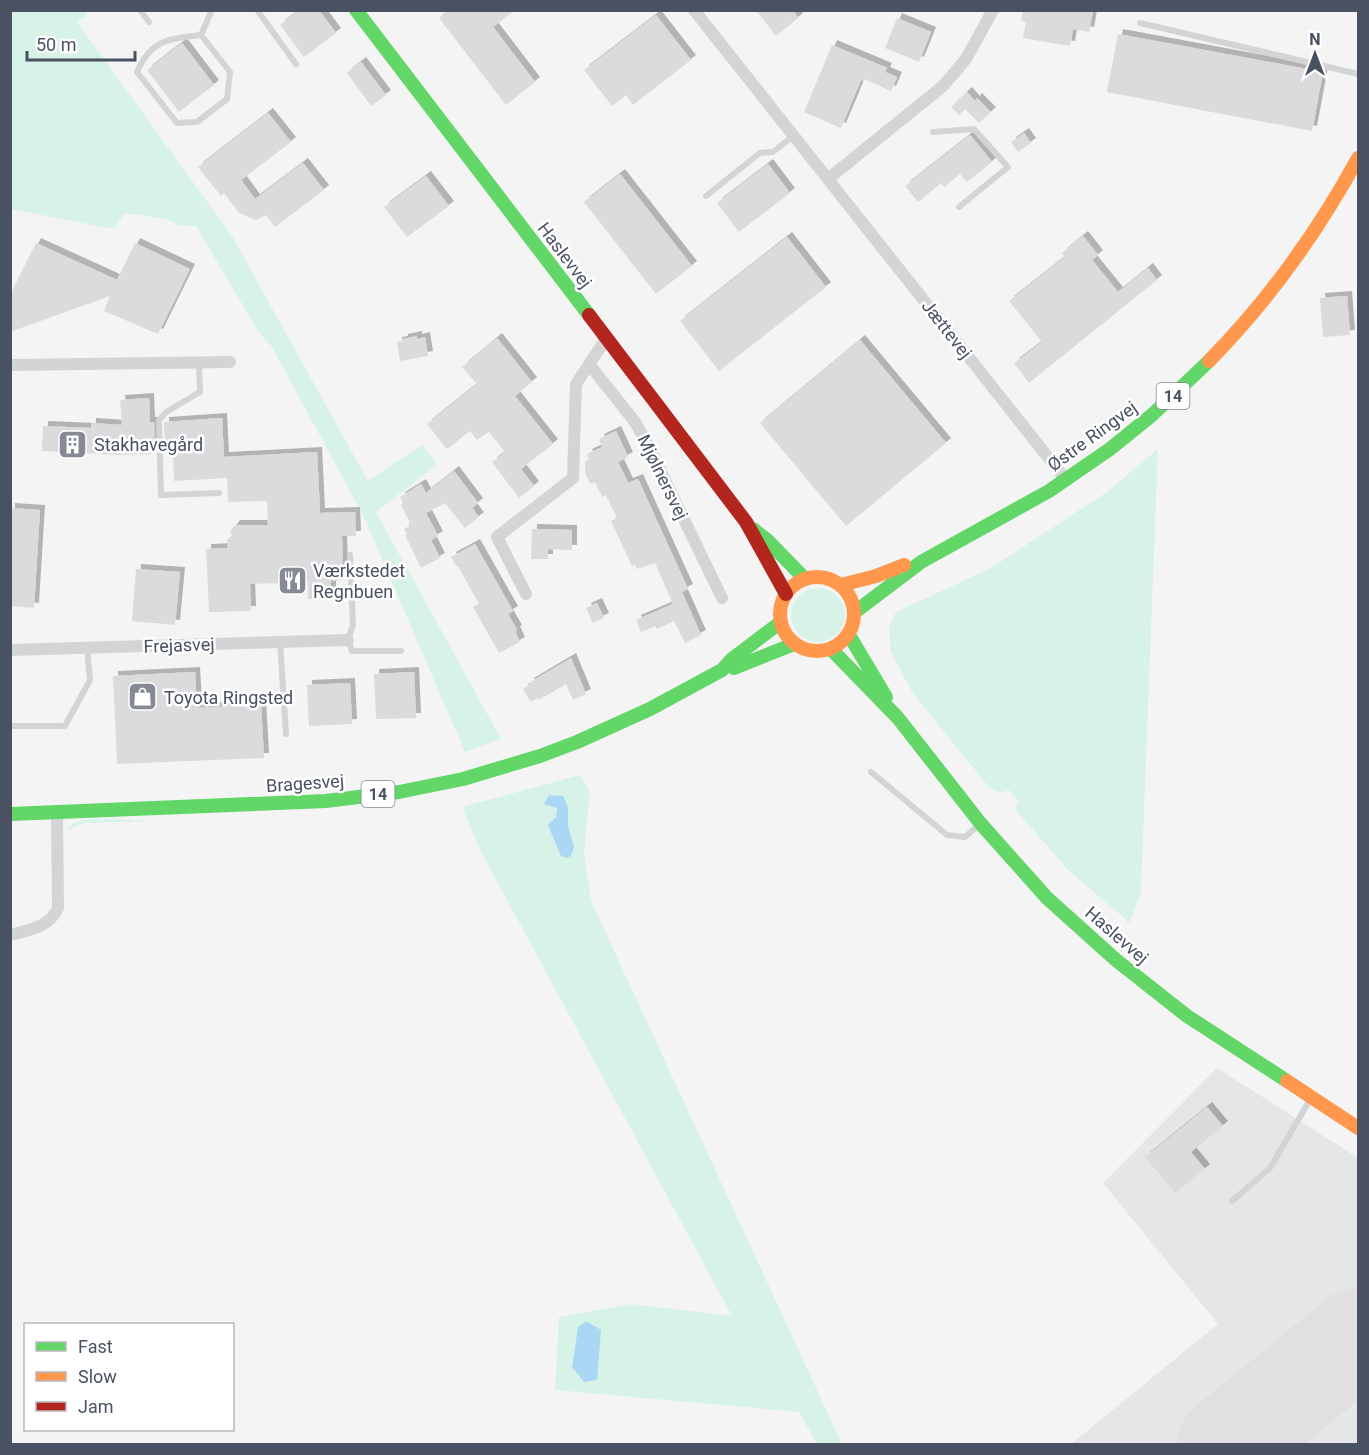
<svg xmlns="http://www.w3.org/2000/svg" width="1369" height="1455" viewBox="0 0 1369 1455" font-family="Roboto,sans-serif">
<defs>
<filter id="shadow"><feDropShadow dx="5" dy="-5" stdDeviation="0" flood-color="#0004"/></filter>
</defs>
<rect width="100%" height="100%" fill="#f4f4f4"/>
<path fill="#e5e6e8" d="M1217,1068L1358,1158V1444H1071L1218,1324L1103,1183Z"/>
<path fill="#d7f3e7" d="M10,11H83L88,15L77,22L232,236L368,481L422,445L437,464L376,512L501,739L465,752L363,515L272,347L258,331L196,226L178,225L166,219L125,213L114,228L102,227L11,209Z
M1158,449L1141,891L1130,923L1069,871L1014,808L1019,803L1009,790L1000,793L988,786L912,692L891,652L889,628L896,612L991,568L1107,492Z
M791 615a27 27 0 1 1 54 0a27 27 0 1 1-54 0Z
M580,775L590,792L584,852L591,901L842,1444H817L799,1412L555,1390L559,1317L631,1304L732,1316L480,850L462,807Z
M107,819L156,821L85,823L67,830C75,817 93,820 107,819Z"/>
<path fill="#aad7f3" d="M549,795L563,796L568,807V826L574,847L571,856L566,858L561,856L548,825L556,817L557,808L544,804Z
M585,1322H588L601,1330L597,1380L584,1382L572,1367L578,1327Z"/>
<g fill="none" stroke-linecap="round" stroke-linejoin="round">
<path stroke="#e0e0e2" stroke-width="98" d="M1227,1444L1358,1337"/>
</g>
<path fill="#dbdbde" filter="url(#shadow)" d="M299,10H319L336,33L304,57L280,25Z
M448,10H515L493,27L535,82L506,105L439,18Z
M756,10H793L798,18L776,36Z
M1023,10H1093L1089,32L1073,29L1070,46L1023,38L1026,22L1021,21Z
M656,15L691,60L633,105L626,95L612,106L584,70Z
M897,18L931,32L919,62L885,48Z
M1118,34L1323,72L1312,131L1107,92Z
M182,43L214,85L179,112L147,70Z
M832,45L887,68L885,72L897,77L891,91L864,79L863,81L861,80L841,128L804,112Z
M361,62L386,95L371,106L347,73Z
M967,92L975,101L977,98L991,112L979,123L965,109L959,115L951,107Z
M268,113L291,142L241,180L255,199L303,163L324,190L275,227L266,215L256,220L239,213L224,193L221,196L198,167Z
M1024,133L1031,143L1018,152L1011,142Z
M970,135L992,162L967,182L960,174L944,187L941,183L918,202L905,186Z
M768,164L790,193L739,232L717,203Z
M620,174L692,266L656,294L584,202Z
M426,176L449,206L407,237L384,207Z
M1083,236L1098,255L1092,260L1118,292L1148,268L1157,280L1029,383L1014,363L1042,342L1009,301L1065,257L1062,253Z
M787,237L826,287L719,371L680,321Z
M36,243L117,280L135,243L190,269L158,334L104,311L110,296L10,332V295Z
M1347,296L1350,335L1323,337L1320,298Z
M417,336V339L425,337L428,356L400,361L397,342L403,341V339Z
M497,338L532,382L515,396L553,444L521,469L534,486L519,498L492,462L505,452L489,432L477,440L470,431L447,449L427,424L477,384L462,367Z
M860,340L946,443L846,526L760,423Z
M149,398L150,422H154L155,454L119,455L42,451L43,426L91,428V423L122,425L120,400Z
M222,418L224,457L317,452L320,513L355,512L356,536H342L343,580L331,581V598L308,599V582L250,584L251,611L209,612L206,549L228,548L227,540L232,535L230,532L235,525H268L267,501L228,502L227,478L174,481L173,453H165L164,422Z
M616,431L628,457L618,462L628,483L638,479L688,589L682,592L701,635L685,643L674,621L657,629L655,626L641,632L636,620L673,604L655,563L637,569L635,565L632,566L611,521L617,518L606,495L602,497L595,482L590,484L585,473V462L589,459L587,454L602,447L599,439Z
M454,471L478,503L472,508L479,517L465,528L445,503L426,513L438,536L431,540L440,558L421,568L405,535L407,534L404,529L411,525L401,505L403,502L400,497L421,484L426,493Z
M10,508L40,510L34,608L10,606Z
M532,529L572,530V550L548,549V559H531Z
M475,544L513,611L508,614L517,630L515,631L520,642L499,653L473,607L479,604L458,566L457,567L451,557Z
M136,569L180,572L175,625L132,621Z
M597,603L604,618L593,623L586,608Z
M571,658L586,694L573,700L566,684L539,700L538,698L531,702L523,689L530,685L529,683Z
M195,672L197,708L261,705L264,758L117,764L113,676Z
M414,672L416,718L376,719L374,674Z
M350,683L352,724L309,726L307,685Z
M1207,1107L1223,1126L1191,1152L1205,1169L1175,1193L1145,1157Z"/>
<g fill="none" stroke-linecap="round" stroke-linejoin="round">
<path stroke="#d2d4d6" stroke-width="6" d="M140,10L149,22
M257,10L296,64
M1140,23L1358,74
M201,35L230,72L227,99L197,122L177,123L137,72C151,39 169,39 201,35Z
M201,35L212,10
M933,132L974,129L1008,167L959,207
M706,196L760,153L773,152L793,136
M199,363L200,392L166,412L159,420L161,495L219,493
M350,555L353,625L348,640L352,651H401
M280,642L286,734
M10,726H65L90,680L87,648
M871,772L947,835L965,837L980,824
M1232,1201L1270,1168L1311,1098"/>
<path stroke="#d2d4d6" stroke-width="12" d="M694,10L1066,480
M828,179L943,86L966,59L993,10
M589,364L635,422L650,449L722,598
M10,365L230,362
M526,594L497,537L573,478L576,384L606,339
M10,650L348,640
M10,935C29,930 50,927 58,908L57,812"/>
<path stroke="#63d668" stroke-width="14" d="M356,10L589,315
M753,529L767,540L805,579
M855,612L921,562L1049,491L1110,449L1152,415L1209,361
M849,635L886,697
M831,649L898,718L981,824L1047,898L1116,960L1187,1016L1287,1081
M734,668L794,644
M10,814L326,801L399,792L463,779L540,756L577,742L650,709L722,670L732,659L781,622"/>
<path stroke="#ff974d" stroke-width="14" d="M1209,361C1269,300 1317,233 1358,158
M780 614a37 37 0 1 1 74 0a37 37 0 1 1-74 0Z
M841,585L876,576L904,565
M1287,1081L1358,1128"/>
<path stroke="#b3261e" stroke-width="14" d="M589,315L746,522L786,594"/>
</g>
<defs>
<symbol id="building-square" viewBox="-11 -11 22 22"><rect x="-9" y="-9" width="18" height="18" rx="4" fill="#858a95" stroke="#fff"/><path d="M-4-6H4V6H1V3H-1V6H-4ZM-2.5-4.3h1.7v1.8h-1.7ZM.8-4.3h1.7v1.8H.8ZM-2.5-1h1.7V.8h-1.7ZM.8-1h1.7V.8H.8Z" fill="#fff"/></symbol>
<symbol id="restaurant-square" viewBox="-11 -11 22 22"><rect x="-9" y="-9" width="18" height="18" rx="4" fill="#858a95" stroke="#fff"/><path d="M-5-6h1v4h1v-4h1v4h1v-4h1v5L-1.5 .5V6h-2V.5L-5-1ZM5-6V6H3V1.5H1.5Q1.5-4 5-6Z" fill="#fff"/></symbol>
<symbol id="shop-square" viewBox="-11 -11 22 22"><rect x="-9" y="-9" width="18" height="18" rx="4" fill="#858a95" stroke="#fff"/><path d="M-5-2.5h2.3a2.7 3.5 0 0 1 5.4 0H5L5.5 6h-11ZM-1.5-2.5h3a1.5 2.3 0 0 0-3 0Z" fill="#fff"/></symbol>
</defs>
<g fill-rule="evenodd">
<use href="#building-square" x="56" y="428" width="33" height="33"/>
<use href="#restaurant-square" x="276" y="564" width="33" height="33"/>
<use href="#shop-square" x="126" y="680" width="33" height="33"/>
</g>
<g text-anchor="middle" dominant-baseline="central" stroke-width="5" stroke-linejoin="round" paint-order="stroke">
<g fill="#fff" stroke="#808591" stroke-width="1.5">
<rect x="1156.5" y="383" width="33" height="26" rx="4.5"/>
<rect x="361.5" y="781" width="33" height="26" rx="4.5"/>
</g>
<g font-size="16" font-weight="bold" fill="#495162">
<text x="1173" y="396">14</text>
<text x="378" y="794">14</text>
</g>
<g font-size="18" fill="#495162" stroke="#fff">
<text transform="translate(565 255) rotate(53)">Haslevvej</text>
<text transform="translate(947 329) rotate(52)">Jættevej</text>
<text transform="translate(1092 436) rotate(-36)">Østre Ringvej</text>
<text transform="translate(663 477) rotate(64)">Mjølnersvej</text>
<text transform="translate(179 645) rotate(-2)">Frejasvej</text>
<text transform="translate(305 783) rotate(-4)">Bragesvej</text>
<text transform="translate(1117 935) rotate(41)">Haslevvej</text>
</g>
<g font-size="18" fill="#495162" stroke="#fff" text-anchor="start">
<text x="94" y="444">Stakhavegård</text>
<text x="313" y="570">Værkstedet<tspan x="313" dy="21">Regnbuen</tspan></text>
<text x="164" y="697">Toyota Ringsted</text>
</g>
</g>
<rect width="1369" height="1455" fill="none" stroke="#495162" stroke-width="24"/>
<rect x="24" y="1323" width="210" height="108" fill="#ffffff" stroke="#b6b9c0" stroke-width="1.5"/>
<rect x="36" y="1342" width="30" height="9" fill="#63d668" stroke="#b6b9c0" stroke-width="1.5"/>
<text x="78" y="1353" font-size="18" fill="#495162">Fast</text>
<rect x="36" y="1372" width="30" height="9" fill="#ff974d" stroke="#b6b9c0" stroke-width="1.5"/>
<text x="78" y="1383" font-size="18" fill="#495162">Slow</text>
<rect x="36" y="1402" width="30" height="9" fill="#b3261e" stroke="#b6b9c0" stroke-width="1.5"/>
<text x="78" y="1413" font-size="18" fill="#495162">Jam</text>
<g transform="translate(1315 54)" stroke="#ffffff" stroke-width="4.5" paint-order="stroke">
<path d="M0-4.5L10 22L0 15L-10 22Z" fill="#495162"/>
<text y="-9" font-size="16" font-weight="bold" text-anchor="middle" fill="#495162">N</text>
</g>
<path d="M27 51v9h108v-9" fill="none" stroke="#495162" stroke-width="3"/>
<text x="36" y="51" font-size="18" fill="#495162" stroke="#ffffff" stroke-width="4.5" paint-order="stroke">50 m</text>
</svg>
